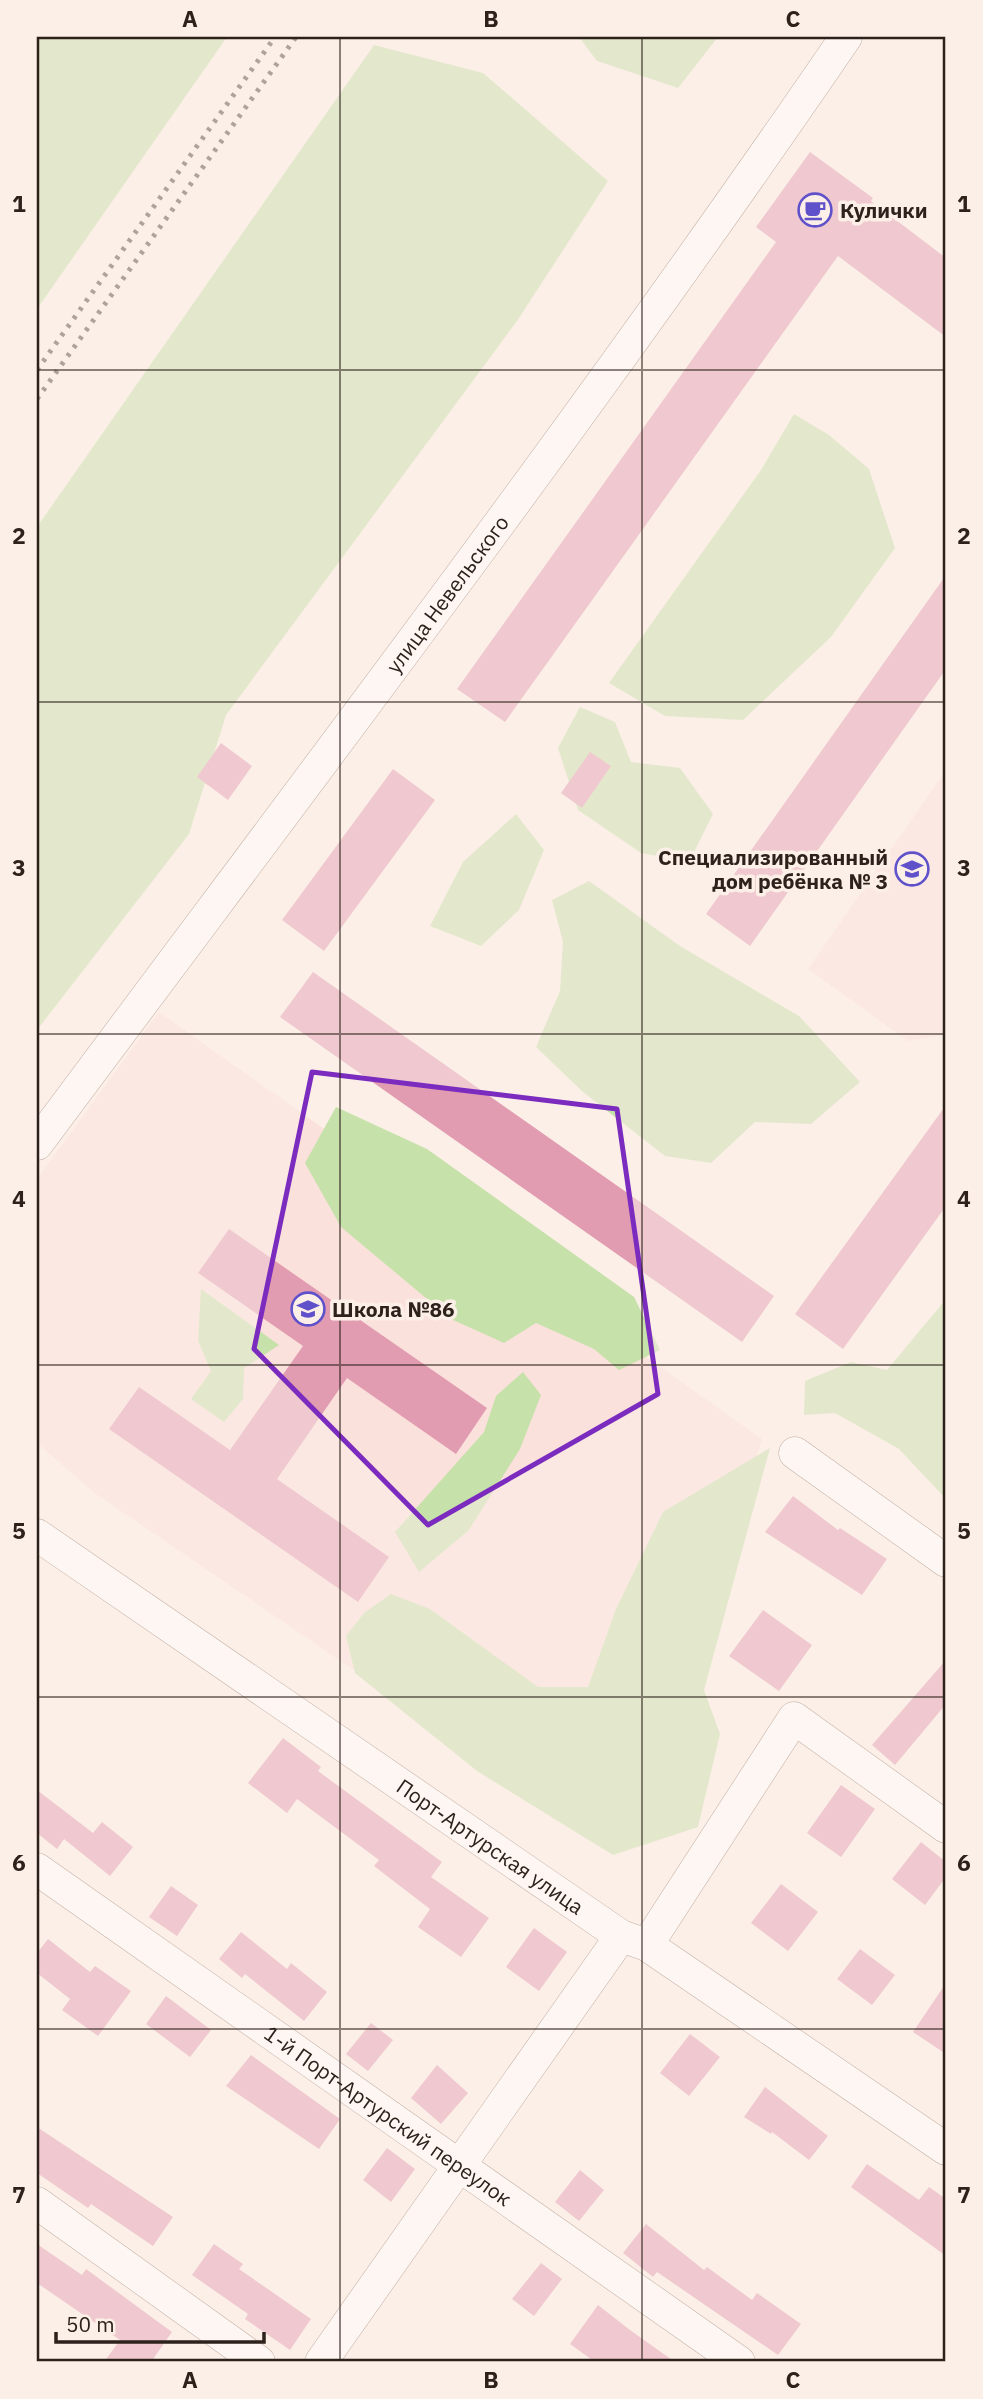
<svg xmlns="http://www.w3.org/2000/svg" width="983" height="2399" viewBox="0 0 983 2399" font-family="'IBM Plex Sans',sans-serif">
<rect width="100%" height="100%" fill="#fcefe7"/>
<path fill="#fbe1dc" d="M946,770V1035L908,1041L808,969Z
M159,1012L762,1439L661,1784L613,1847L96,1494L37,1443V1179Z"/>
<path fill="#c6e1aa" d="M37,37H227L37,309Z
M579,37H718L678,88L597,61Z
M374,45L483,73L608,181L517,321L226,715L189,834L37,1030V527Z
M794,414L829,435L869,469L895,548L831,637L743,720L665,716L609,683L761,470Z
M580,707L615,722L631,762L680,768L713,814L689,862L641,853L578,810L558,748Z
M516,814L544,850L519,910L481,946L430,926L463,862Z
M589,881L680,946L799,1016L860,1082L811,1124L755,1122L711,1163L665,1156L583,1092L536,1047L560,991L563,942L552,900Z
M336,1107L427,1149L634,1297L660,1350L619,1370L594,1349L536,1323L504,1343L451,1319L341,1227L305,1163Z
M201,1289L279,1345L244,1368L243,1399L224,1422L191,1399L211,1371L198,1341Z
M946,1299V1499L899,1449L835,1413L804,1415L805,1381L851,1362L887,1370Z
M523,1372L541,1395L520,1449L469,1530L419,1572L395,1532L484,1432L496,1396Z
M770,1448L704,1690L720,1734L698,1827L613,1855L477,1771L355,1673L346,1636L364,1613L391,1594L430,1609L538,1687H588L616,1609L663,1512Z"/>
<path fill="#e19cb1" d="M810,152L873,198L871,201L946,258V337L838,256L505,722L457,689L776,242L756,227Z
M946,575V669L750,946L706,914Z
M221,743L252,766L228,800L197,777Z
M590,752L611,766L582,808L561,793Z
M393,769L435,800L324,951L282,920Z
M313,972L774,1296L742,1342L280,1017Z
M946,1105V1206L843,1349L795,1314Z
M229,1229L487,1408L456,1454L347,1378L277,1479L389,1557L358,1602L109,1429L139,1387L230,1450L303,1346L198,1273Z
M793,1496L838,1530L840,1528L887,1559L862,1595L765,1532Z
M763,1610L812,1645L779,1691L729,1656Z
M946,1660V1704L895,1765L872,1745Z
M283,1738L321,1767L318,1771L442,1862L431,1877L489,1918L461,1957L418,1927L430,1909L374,1866L379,1860L297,1799L287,1813L248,1783Z
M841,1785L875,1809L841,1857L807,1833Z
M37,1790L93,1833L102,1822L133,1847L110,1876L64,1839L57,1849L37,1833Z
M921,1842L946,1862V1877L925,1905L892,1879Z
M781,1884L818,1912L788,1951L751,1923Z
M171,1886L198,1905L177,1936L149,1917Z
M534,1928L567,1952L539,1991L506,1967Z
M241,1932L287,1969L291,1963L327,1992L304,2021L245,1974L242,1978L219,1959Z
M48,1939L90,1972L95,1966L131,1991L98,2036L62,2010L70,1999L37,1973V1953Z
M860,1949L895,1975L872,2005L837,1979Z
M946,1983V2054L913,2032Z
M166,1996L211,2030L190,2057L146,2024Z
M371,2023L393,2040L368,2071L346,2054Z
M690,2034L720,2057L689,2096L660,2073Z
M251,2055L340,2119L319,2149L226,2086Z
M437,2065L468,2093L441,2124L411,2098Z
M765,2087L828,2136L809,2160L772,2132L771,2134L744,2117Z
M37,2127L173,2217L153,2246L91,2204L88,2208L37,2173Z
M387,2148L415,2169L391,2202L363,2180Z
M867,2164L919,2200L929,2187L946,2199V2256L851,2187Z
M580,2170L604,2190L579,2221L555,2202Z
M646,2224L704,2270L707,2267L752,2300L757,2293L801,2324L778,2355L657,2272L653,2277L623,2253Z
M37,2244L82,2275L86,2269L172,2332L151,2362H104L120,2340L37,2283Z
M214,2244L243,2264L239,2269L311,2319L290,2350L245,2319L248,2314L192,2275Z
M541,2263L562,2279L534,2316L512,2299Z
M598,2305L630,2330L675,2362H595L570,2344Z"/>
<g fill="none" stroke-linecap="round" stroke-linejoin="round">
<defs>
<g id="minor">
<path id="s1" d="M37,1144C310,777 588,414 846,37"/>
<path d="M795,1453L946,1561"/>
<path id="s2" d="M37,1535L621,1936L647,1945L946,2149"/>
<path id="s3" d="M37,1869L739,2362"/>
<path d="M647,1945L794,1718L946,1827"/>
<path d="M37,2203L259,2362"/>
<path d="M321,2362L621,1936"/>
</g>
</defs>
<use href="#minor" stroke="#806454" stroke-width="33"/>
<use href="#minor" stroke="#fff" stroke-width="32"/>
<path stroke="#51453f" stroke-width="5" stroke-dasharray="3.5 7" stroke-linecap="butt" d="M37,370L275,37
M37,399L296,37"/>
</g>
<path d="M0 0H983V2399H0ZM312,1072L617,1109L658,1394L428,1525L254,1349Z" fill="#fcefe7" fill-opacity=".55" fill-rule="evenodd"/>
<path fill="none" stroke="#7b2cbf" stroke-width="5" stroke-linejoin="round" d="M312,1072L617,1109L658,1394L428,1525L254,1349Z"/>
<path fill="none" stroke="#2d211b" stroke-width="2" stroke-opacity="0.55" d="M340,37V2362M642,37V2362M37,370H946M37,702H946M37,1034H946M37,1365H946M37,1697H946M37,2029H946"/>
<defs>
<symbol id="cafe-ring" viewBox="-11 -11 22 22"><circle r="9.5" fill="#fcefe7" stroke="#5f51ca" stroke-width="1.5"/><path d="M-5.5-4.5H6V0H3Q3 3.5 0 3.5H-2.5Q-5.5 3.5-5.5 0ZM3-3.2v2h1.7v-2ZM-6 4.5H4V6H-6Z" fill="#5f51ca"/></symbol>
<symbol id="school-ring" viewBox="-11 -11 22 22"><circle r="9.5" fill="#fcefe7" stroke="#5f51ca" stroke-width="1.5"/><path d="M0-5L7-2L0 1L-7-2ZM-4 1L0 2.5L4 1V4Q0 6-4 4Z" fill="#5f51ca"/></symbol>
</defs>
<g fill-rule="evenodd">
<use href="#cafe-ring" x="796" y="191" width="38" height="38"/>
<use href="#school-ring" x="893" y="850" width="38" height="38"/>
<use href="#school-ring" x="289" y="1290" width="38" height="38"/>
</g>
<g text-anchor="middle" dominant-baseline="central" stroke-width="7" stroke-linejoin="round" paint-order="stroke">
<g font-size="21" font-weight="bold" fill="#2d211b" stroke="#fcefe7" text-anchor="start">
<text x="840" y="210">Кулички</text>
<text x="888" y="857" text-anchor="end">Специализированный<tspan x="888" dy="24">дом ребёнка № 3</tspan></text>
<text x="332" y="1309">Школа №86</text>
</g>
<g font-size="21" fill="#2d211b" stroke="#fcefe7">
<text stroke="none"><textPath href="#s1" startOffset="686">улица Невельского</textPath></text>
<text stroke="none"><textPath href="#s2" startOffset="550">Порт-Артурская улица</textPath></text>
<text stroke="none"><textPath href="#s3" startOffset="429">1-й Порт-Артурский переулок</textPath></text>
</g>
</g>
<rect width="983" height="2399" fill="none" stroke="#fcefe7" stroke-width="77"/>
<path d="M56 2332v10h208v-10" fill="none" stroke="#2d211b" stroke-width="3.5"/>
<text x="66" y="2332" font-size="21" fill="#2d211b" stroke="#fcefe7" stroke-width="5" paint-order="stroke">50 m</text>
<rect x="38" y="38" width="906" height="2322" fill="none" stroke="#2d211b" stroke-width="2.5"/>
<g font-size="23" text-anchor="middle" font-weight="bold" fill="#2d211b">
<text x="190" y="27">A</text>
<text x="491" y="27">B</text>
<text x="793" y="27">C</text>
<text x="19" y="212">1</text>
<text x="964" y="212">1</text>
<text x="19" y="544">2</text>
<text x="964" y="544">2</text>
<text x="19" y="876">3</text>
<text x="964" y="876">3</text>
<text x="19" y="1207">4</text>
<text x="964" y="1207">4</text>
<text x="19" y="1539">5</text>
<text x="964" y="1539">5</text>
<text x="19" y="1871">6</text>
<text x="964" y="1871">6</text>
<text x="19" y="2203">7</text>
<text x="964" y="2203">7</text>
<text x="190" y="2388">A</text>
<text x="491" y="2388">B</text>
<text x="793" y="2388">C</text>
</g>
</svg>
